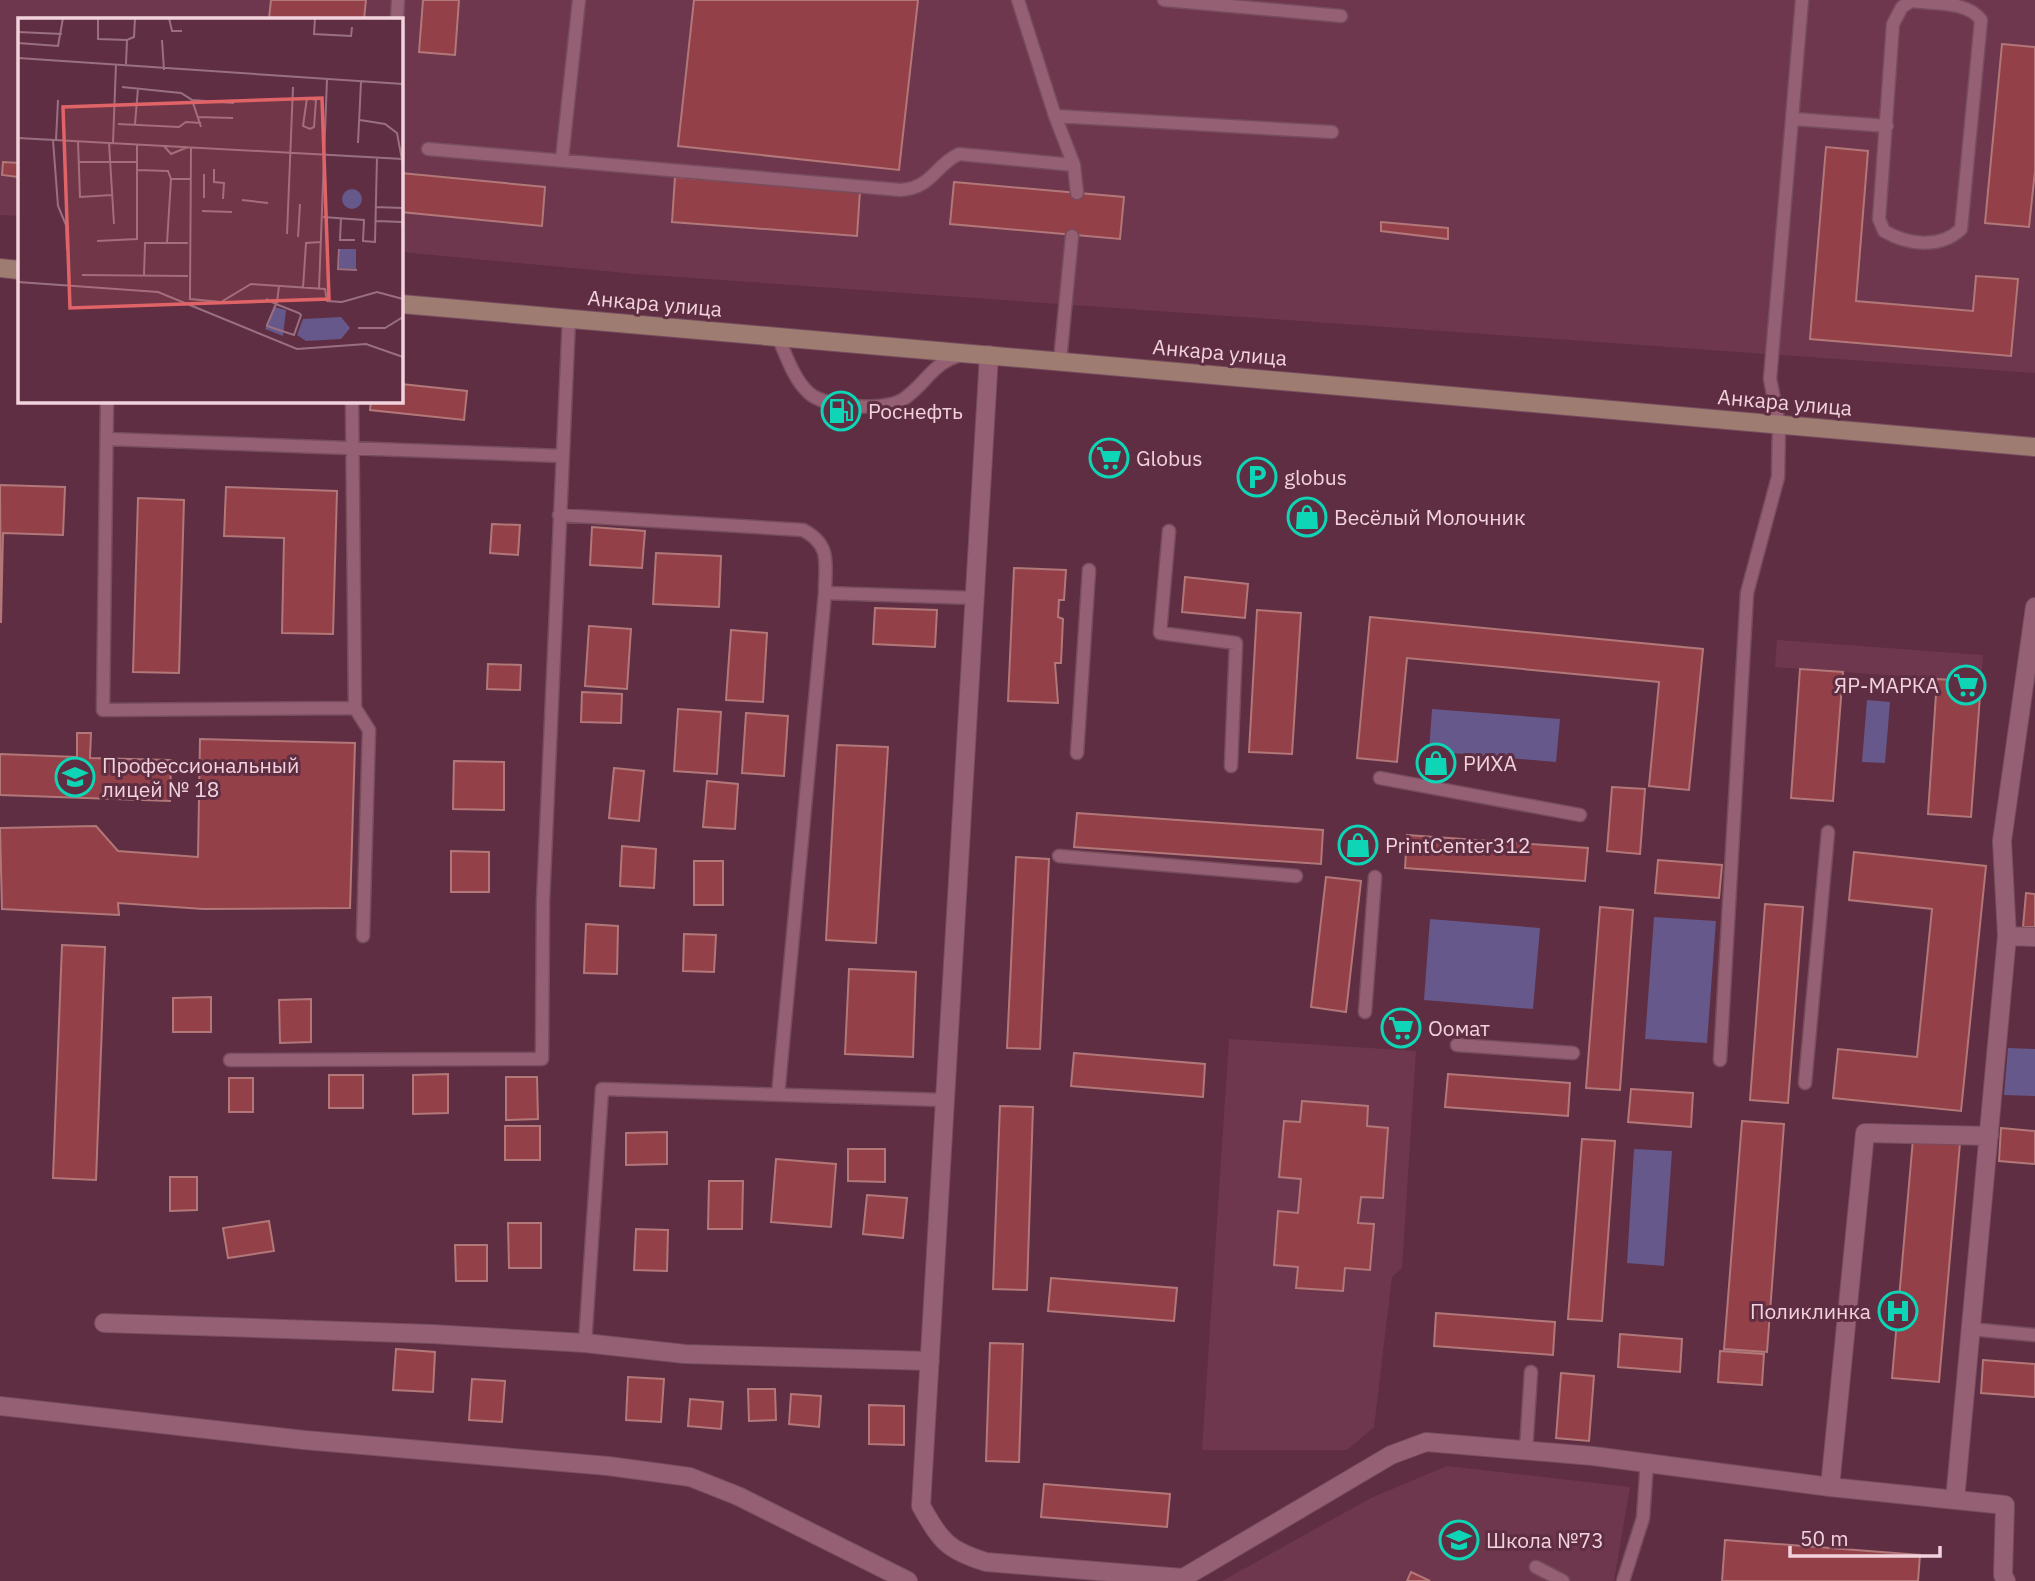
<svg xmlns="http://www.w3.org/2000/svg" width="2035" height="1581" viewBox="0 0 2035 1581" font-family="'IBM Plex Sans',sans-serif">
<rect width="100%" height="100%" fill="#5f2e42"/>
<path fill="#6f374d" d="M0,0H2035V373L636,274L401,252V19H19V216L0,215Z
M1777,640L1983,655L1981,682L1775,667Z
M1229,1039L1416,1051L1402,1268L1392,1277L1374,1427L1347,1450H1202Z
M1447,1466L1630,1487L1614,1581H1222L1371,1498Z"/>
<path fill="#66588a" d="M1867,700L1890,702L1885,763L1862,762Z
M1432,709L1560,719L1556,762L1429,751Z
M1654,917L1716,921L1707,1043L1645,1039Z
M1430,919L1540,928L1533,1009L1424,1000Z
M2008,1048L2035,1049V1096L2004,1095Z
M1634,1149L1672,1151L1664,1266L1627,1263Z"/>
<path fill="#944048" stroke="#b27779" stroke-width="2" d="M271,0H366L364,19H269Z
M423,0H459L455,55L419,52Z
M694,0H918L899,170L678,146Z
M2002,44L2035,47V171L2029,227L1985,223Z
M1826,147L1868,151L1856,301L1973,311L1976,276L2018,279L2011,356L1810,339Z
M3,162L19,163L18,177L2,175Z
M401,173L545,187L542,226L401,212Z
M675,177L860,191L857,236L672,222Z
M954,182L1124,197L1120,239L950,224Z
M1381,222L1448,228V239L1381,231Z
M401,384L467,391L464,420L370,410L371,401H401Z
M0,485L65,487L63,535L3,533L1,623Z
M226,487L337,491L333,634L282,633L284,538L224,536Z
M138,498L184,500L179,673L133,672Z
M492,524L520,525L518,555L490,553Z
M592,527L645,531L642,568L590,565Z
M656,553L721,556L719,607L653,604Z
M1014,568L1066,570L1064,600H1059L1058,617L1063,619L1061,663H1055L1058,703L1008,701Z
M1185,577L1248,584L1245,618L1182,612Z
M875,608L937,610L935,647L873,644Z
M1257,610L1301,613L1292,754L1249,752Z
M1370,617L1703,649L1689,790L1649,786L1659,682L1407,658L1397,762L1357,758Z
M589,626L631,629L627,689L585,686Z
M731,630L767,633L763,702L726,700Z
M488,664L521,665L520,690L487,689Z
M1800,669L1843,672L1833,801L1791,798Z
M1937,679L1981,682L1971,817L1928,814Z
M582,692L622,694L621,723L581,722Z
M678,709L721,712L717,774L674,771Z
M746,713L788,716L784,776L742,773Z
M77,733H91L90,758L171,760L170,801L0,795V754L77,757Z
M200,739L355,743L350,908L203,909L118,903L119,915L2,909L0,828L96,826L118,851L198,857Z
M837,745L888,747L876,943L826,940Z
M454,761L504,762V810L453,809Z
M614,768L644,771L639,821L609,818Z
M707,781L738,784L735,829L703,827Z
M1612,787L1645,789L1640,854L1607,851Z
M1077,813L1323,830L1321,864L1074,847Z
M1353,835L1364,836L1363,856L1351,855Z
M1407,835L1588,848L1585,881L1405,868Z
M622,846L656,849L654,888L620,886Z
M451,851L489,852V892H451Z
M1854,852L1986,866L1961,1111L1833,1098L1838,1049L1917,1057L1932,909L1849,900Z
M1016,857L1049,859L1040,1049L1007,1048Z
M1658,860L1722,865L1719,898L1655,893Z
M694,861H723V905H694Z
M1326,877L1361,881L1346,1012L1311,1007Z
M2026,893L2035,894V927H2023Z
M1765,904L1803,907L1788,1103L1750,1100Z
M1600,907L1633,910L1620,1090L1586,1088Z
M586,924L618,926L617,974L584,973Z
M684,934L716,935L714,972L683,971Z
M62,945L105,947L96,1180L53,1178Z
M849,969L916,972L913,1057L845,1054Z
M211,997V1032H173V998Z
M311,999V1042L280,1043L279,1000Z
M1074,1053L1205,1064L1203,1097L1071,1086Z
M448,1074V1113L413,1114V1075Z
M1448,1074L1570,1083L1568,1116L1445,1107Z
M329,1075H363V1108H329Z
M506,1077H537L538,1119L506,1120Z
M229,1078H253V1112H229Z
M1631,1089L1693,1093L1691,1127L1628,1122Z
M1302,1101L1368,1106L1367,1126L1388,1128L1383,1198L1361,1197L1358,1223L1374,1224L1370,1270L1345,1268L1343,1291L1296,1288L1298,1267L1274,1265L1278,1211L1298,1213L1301,1179L1279,1177L1284,1121L1300,1122Z
M1000,1106L1033,1107L1027,1290L993,1289Z
M1742,1121L1784,1124L1767,1352L1724,1349Z
M505,1126H540V1160H505Z
M2001,1128L2035,1131V1164L1999,1161Z
M667,1132V1164L626,1165V1133Z
M1582,1139L1615,1141L1602,1321L1568,1319Z
M1913,1139L1960,1143L1939,1382L1892,1378Z
M848,1149H885V1182L848,1181Z
M776,1159L836,1164L831,1227L771,1222Z
M170,1177H197V1210L170,1211Z
M709,1181H743L742,1229H708Z
M867,1195L907,1198L903,1238L863,1234Z
M269,1221L274,1251L228,1258L223,1228Z
M508,1223H541V1268H509Z
M636,1229L668,1230L667,1271L634,1270Z
M455,1245H487V1281H456Z
M1051,1278L1177,1288L1174,1321L1048,1311Z
M1436,1313L1555,1322L1553,1355L1434,1346Z
M1620,1334L1682,1339L1680,1372L1618,1367Z
M990,1343L1023,1344L1019,1462L986,1461Z
M396,1349L435,1352L433,1392L393,1390Z
M1720,1351L1764,1354L1762,1385L1718,1382Z
M1983,1360L2035,1364V1397L1981,1393Z
M1561,1373L1594,1376L1589,1441L1556,1438Z
M628,1377L664,1379L661,1422L626,1420Z
M472,1379L505,1381L502,1422L469,1420Z
M748,1389H775L776,1420L749,1421Z
M791,1394L821,1396L819,1427L789,1424Z
M690,1399L723,1402L721,1429L688,1426Z
M869,1405L904,1406V1445L869,1444Z
M1044,1484L1170,1494L1167,1527L1041,1517Z
M1725,1540L1920,1555L1918,1581H1722Z
M1411,1572L1430,1581H1407Z
M1411,1572L1430,1581H1407Z"/>
<g fill="none" stroke-linecap="round" stroke-linejoin="round">
<defs>
<path id="lane" d="M1018,0L1055,116L1074,165L1077,193
M1164,0L1341,16
M1911,1C1933,4 1968,1 1981,20L1961,229C1940,249 1908,245 1884,231L1879,219L1893,24L1902,7Z
M397,19L398,0
M1055,116L1332,132
M1794,119L1887,126
M428,149L901,190C932,188 935,165 959,154L1074,165
M562,159L579,0
M778,337C786,355 794,380 809,393C825,408 884,411 902,400C925,386 931,363 961,355
M1060,361L1072,236
M107,401L103,710L355,708
M352,401L355,708L369,730L363,936
M107,439L562,456
M559,515L803,530C832,545 825,564 825,593
M1169,531L1160,633L1236,643L1231,766
M1077,753L1089,570
M1380,778L1580,815
M1059,856L1296,876
M1365,1012L1375,877
M1457,1045L1573,1053
M230,1060L542,1059L543,901L569,318
M1720,1060L1747,593L1778,477L1779,424L1770,379L1802,0
M1805,1083L1828,832
M778,1095L825,593L975,598
M1970,1329L2035,1335
M585,1343L602,1089L945,1100
M1526,1450L1531,1372
M1536,1567L1563,1581
M1623,1581L1643,1518L1647,1462"/>
<path id="street" d="M989,355L921,1506C941,1541 947,1550 986,1562L1183,1578L1391,1455L1426,1442L1593,1456L1830,1487L2005,1505L2003,1575L2006,1581
M2007,936L2035,937
M104,1323L431,1334L585,1343L685,1354L930,1361
M0,1406L304,1440L608,1466L690,1477L738,1496L908,1581
M1830,1487L1865,1133L1989,1136
M1955,1500L2007,936L2002,841L2035,607"/>
<path id="secondary" d="M0,268L19,270
M401,304L2035,447"/>
</defs>
<use href="#lane" stroke="#774d5e" stroke-width="15"/>
<use href="#street" stroke="#774d5e" stroke-width="20"/>
<use href="#secondary" stroke="#774d5e" stroke-width="20"/>
<use href="#lane" stroke="#966074" stroke-width="12"/>
<use href="#street" stroke="#966074" stroke-width="18"/>
<use href="#secondary" stroke="#9e7c71" stroke-width="18"/>
</g>
<defs>
<symbol id="fuel-ring" viewBox="-11 -11 22 22"><circle r="9.5" fill="#5f2e42" stroke="#0dd5b5" stroke-width="1.5"/><path d="M-5.5-6h7V0h2V4h1.3V-2.5L3-4.5l.8-.8L6-3V5H2.5V1h-1V6h-7ZM-4.2-4.7v3.2H.2V-4.7Z" fill="#0dd5b5"/></symbol>
<symbol id="supermarket-ring" viewBox="-11 -11 22 22"><circle r="9.5" fill="#5f2e42" stroke="#0dd5b5" stroke-width="1.5"/><path d="M-6-5.5h2.5l.6 2H6L4.5 2H-2.5L-4.4-4H-6ZM-1.5 3.2a1.3 1.3 0 1 0 .1 0ZM3 3.2a1.3 1.3 0 1 0 .1 0Z" fill="#0dd5b5"/></symbol>
<symbol id="parking-ring" viewBox="-11 -11 22 22"><circle r="9.5" fill="#5f2e42" stroke="#0dd5b5" stroke-width="1.5"/><path d="M-3.5-5.5H1a3.5 3.5 0 0 1 0 7H-1V5.5H-3.5ZM-1-3.4V-.6H.8a1.4 1.4 0 0 0 0-2.8Z" fill="#0dd5b5"/></symbol>
<symbol id="shop-ring" viewBox="-11 -11 22 22"><circle r="9.5" fill="#5f2e42" stroke="#0dd5b5" stroke-width="1.5"/><path d="M-5-2.5h2.3a2.7 3.5 0 0 1 5.4 0H5L5.5 6h-11ZM-1.5-2.5h3a1.5 2.3 0 0 0-3 0Z" fill="#0dd5b5"/></symbol>
<symbol id="university-ring" viewBox="-11 -11 22 22"><circle r="9.5" fill="#5f2e42" stroke="#0dd5b5" stroke-width="1.5"/><path d="M0-5L7-2L0 1L-7-2ZM-4 1L0 2.5L4 1V4Q0 6-4 4Z" fill="#0dd5b5"/></symbol>
<symbol id="hospital-ring" viewBox="-11 -11 22 22"><circle r="9.5" fill="#5f2e42" stroke="#0dd5b5" stroke-width="1.5"/><path d="M-5-5h3v3.5h4V-5h3V5h-3V1.5h-4V5h-3Z" fill="#0dd5b5"/></symbol>
<symbol id="school-ring" viewBox="-11 -11 22 22"><circle r="9.5" fill="#5f2e42" stroke="#0dd5b5" stroke-width="1.5"/><path d="M0-5L7-2L0 1L-7-2ZM-4 1L0 2.5L4 1V4Q0 6-4 4Z" fill="#0dd5b5"/></symbol>
</defs>
<g fill-rule="evenodd">
<use href="#fuel-ring" x="819" y="389" width="44" height="44"/>
<use href="#supermarket-ring" x="1087" y="436" width="44" height="44"/>
<use href="#parking-ring" x="1235" y="455" width="44" height="44"/>
<use href="#shop-ring" x="1285" y="495" width="44" height="44"/>
<use href="#supermarket-ring" x="1944" y="663" width="44" height="44"/>
<use href="#shop-ring" x="1414" y="741" width="44" height="44"/>
<use href="#university-ring" x="53" y="755" width="44" height="44"/>
<use href="#shop-ring" x="1336" y="823" width="44" height="44"/>
<use href="#supermarket-ring" x="1379" y="1006" width="44" height="44"/>
<use href="#hospital-ring" x="1876" y="1289" width="44" height="44"/>
<use href="#school-ring" x="1437" y="1518" width="44" height="44"/>
</g>
<g text-anchor="middle" dominant-baseline="central" stroke-width="6" stroke-linejoin="round" paint-order="stroke">
<g font-size="21" fill="#f2d3dd" stroke="#5f2e42">
<text transform="translate(655 303) rotate(5)">Анкара улица</text>
<text transform="translate(1220 352) rotate(5)">Анкара улица</text>
<text transform="translate(1785 402) rotate(5)">Анкара улица</text>
</g>
<g font-size="21" fill="#f2d3dd" stroke="#5f2e42" text-anchor="start">
<text x="868" y="411">Роснефть</text>
<text x="1136" y="458">Globus</text>
<text x="1284" y="477">globus</text>
<text x="1334" y="517">Весёлый Молочник</text>
<text x="1939" y="685" text-anchor="end">ЯР-МАРКА</text>
<text x="1463" y="763">РИХА</text>
<text x="102" y="765">Профессиональный<tspan x="102" dy="24">лицей № 18</tspan></text>
<text x="1385" y="845">PrintCenter312</text>
<text x="1428" y="1028">Оомат</text>
<text x="1871" y="1311" text-anchor="end">Поликлинка</text>
<text x="1486" y="1540">Школа №73</text>
</g>
</g>
<g transform="translate(18 18)">
<rect width="385" height="385" fill="#5f2e42"/>
<path d="M324 181a10 10 0 1 1 20 0a10 10 0 1 1-20 0ZM322,231H338V251L321,250ZM256,289L268,292L265,318L247,311ZM323,299L332,310L323,321L288,323L279,317L285,301Z" fill="#66588a"/>
<path fill="none" stroke="#9a7080" stroke-width="2" d="M80,0V21L109,22L116,19L117,0M151,0L154,13H164M297,0L296,16L333,18L334,9M0,14L44,16M144,22L146,52M0,25L40,28L45,0M0,40L385,66M108,46L109,22M104,69L163,75L174,82L183,109M289,80L298,82L296,109L292,111L285,108ZM174,82L216,85M180,99L215,100M342,102L367,106L379,115L385,147M100,106L161,109L168,104L183,105M117,106L120,70M0,120L385,141M35,122L40,188L48,207L49,232M38,122L40,82M60,124L62,179L94,177M91,125L96,206M95,125L98,46M340,125L343,64M146,128L153,136L170,129M173,129L172,281L203,284L233,266L307,271L309,283L324,284L359,274L385,281M61,144H119M196,151V164L206,165L205,181M119,152L150,153L153,161M186,180V156M224,182L250,185M357,189L385,190M184,193L214,194M305,199L346,202L345,223L357,224L359,139M323,200L322,222H337M358,203L384,204L385,212M269,216L275,69M280,219L282,186M79,223L119,221V127M149,225L153,161H172M321,231L320,251L339,252M64,257L170,258M126,257L127,225H170M0,264L140,274L279,331L348,326L385,339M285,270L288,225L303,224M301,271L309,61M248,281L258,286L281,295L283,297L276,317L249,308V307L258,286L259,284L261,268M340,310H367L385,299"/>
<path fill="#e06467" fill-opacity="0.15" stroke="#e06467" stroke-width="3.5" d="M304,80L311,281L52,290L45,89Z"/>
<rect width="385" height="385" fill="none" stroke="#f2d3dd" stroke-width="3.5"/>
</g>
<path d="M1790 1546v10h150v-10" fill="none" stroke="#f2d3dd" stroke-width="3.5"/>
<text x="1800" y="1546" font-size="21" fill="#f2d3dd" stroke="#5f2e42" stroke-width="5" paint-order="stroke">50 m</text>
</svg>
